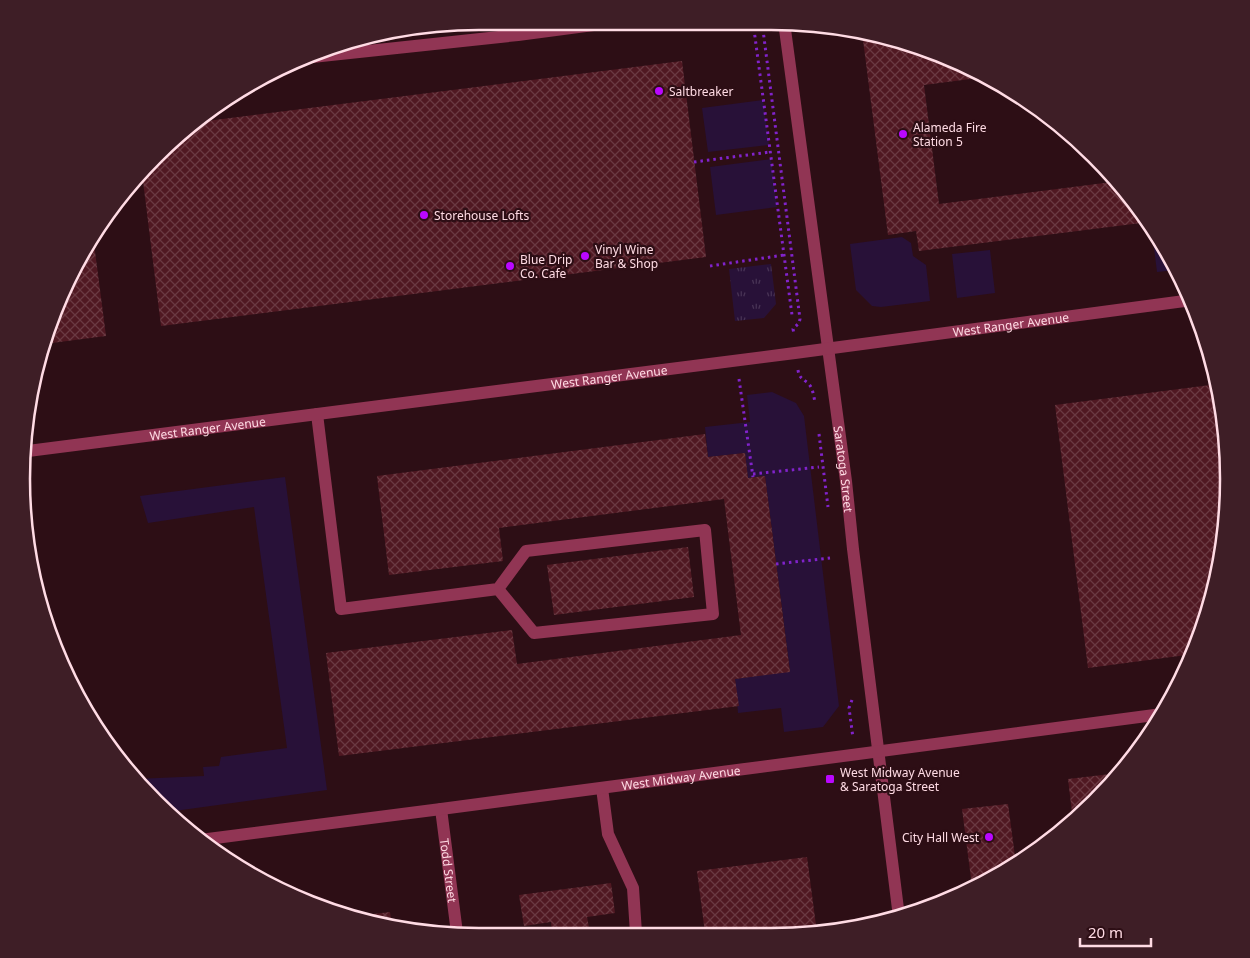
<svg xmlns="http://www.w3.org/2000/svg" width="1250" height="958" viewBox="0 0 1250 958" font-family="'Noto Sans',sans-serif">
<defs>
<pattern id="park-tufts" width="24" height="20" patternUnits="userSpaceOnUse" patternTransform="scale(1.25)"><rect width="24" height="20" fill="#281138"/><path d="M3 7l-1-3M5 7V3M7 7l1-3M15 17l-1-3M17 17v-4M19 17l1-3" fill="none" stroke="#483355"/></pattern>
<pattern id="building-cross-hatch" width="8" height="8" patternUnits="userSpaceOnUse" patternTransform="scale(1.25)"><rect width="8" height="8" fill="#501822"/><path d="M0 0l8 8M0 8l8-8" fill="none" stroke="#6a3942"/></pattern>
</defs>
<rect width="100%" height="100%" fill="#2d0e15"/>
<path fill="#281138" d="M763,100L769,145L708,152L702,108Z
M771,159L777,207L716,215L710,167Z
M1151,224L1152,225L1176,270L1157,272Z
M902,237L911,243L913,256L926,265L930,301L881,307L872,306L856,290L850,244Z
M990,250L995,293L957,298L952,254Z
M772,392L796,403L804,416L839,706L823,727L784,732L781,708L738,713L735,679L790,671L765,476L748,478L745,453L708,457L705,427L750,422L747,395Z
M285,477L327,790L167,812L155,802L136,779L204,776L203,767L219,766L221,757L287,748L254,507L148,523L140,496Z"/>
<path fill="url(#park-tufts)" d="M771,264L776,304L764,318L735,321L729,269Z"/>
<path fill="url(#building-cross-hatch)" d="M862,32L890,37L977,70L978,78L924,85L939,204L1112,182L1149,222L919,251L916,231L888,235Z
M682,61L706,257L161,326L142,173L155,156L199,122Z
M93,236L106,336L44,344L82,250Z
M1218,384L1220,390L1229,479L1220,569L1194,654L1088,668L1055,405Z
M705,434L708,457L745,453L748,478L765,476L790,672L735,679L739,706L339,756L326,653L512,630L517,664L741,635L724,499L499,528L503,561L389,575L377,476Z
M688,547L694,597L554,615L547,565Z
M1119,773L1094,803L1073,821L1068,779Z
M1008,804L1016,864L972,886L962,809Z
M807,857L817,933H705L697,871Z
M611,883L615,913L587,917L590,933H552L551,922L524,926L519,895Z
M390,912L392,926L357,916Z"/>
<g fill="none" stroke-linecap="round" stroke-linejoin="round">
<path stroke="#8123cb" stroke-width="3" stroke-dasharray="2.5 4" stroke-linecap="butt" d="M753,22L792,315
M762,22L800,319L799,323L793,329L794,334
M694,162L770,152
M710,266L784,255
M798,370C799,378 803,379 808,383C813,388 814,397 815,403
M739,379L753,477
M819,434L828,507
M753,474L819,467
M776,564L830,558
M852,700L849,708L853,738"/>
<g stroke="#913554" stroke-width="12">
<path id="s1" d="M784,22L846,481L853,549L899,917"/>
<path d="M312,57L518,35L616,22"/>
<path d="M317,414L341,609L498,589L526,551L705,530L713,614L534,633L498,589"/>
<path id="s2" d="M28,451L795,353L1192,300"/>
<path d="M602,788L608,834L633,888L636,933"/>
<path id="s3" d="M441,809L457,933"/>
<path id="s4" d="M200,840L441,809L1162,714"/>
</g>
</g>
<g fill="#ba07ff" stroke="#2d0e15" stroke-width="2">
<circle cx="659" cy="91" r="5"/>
<circle cx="903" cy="134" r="5"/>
<circle cx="424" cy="215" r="5"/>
<circle cx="585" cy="256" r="5"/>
<circle cx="510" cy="266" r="5"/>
<rect x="825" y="774" width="10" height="10" rx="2.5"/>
<circle cx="989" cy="837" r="5"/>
</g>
<g text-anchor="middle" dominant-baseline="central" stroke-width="4.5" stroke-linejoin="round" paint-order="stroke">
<g font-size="12" fill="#ffdbe4" stroke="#2d0e15" text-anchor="start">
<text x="669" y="91">Saltbreaker</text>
<text x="913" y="127">Alameda Fire<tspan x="913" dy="14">Station 5</tspan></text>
<text x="434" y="215">Storehouse Lofts</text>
<text x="595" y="249">Vinyl Wine<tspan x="595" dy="14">Bar &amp; Shop</tspan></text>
<text x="520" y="259">Blue Drip<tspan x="520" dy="14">Co. Cafe</tspan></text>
<text x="840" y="772">West Midway Avenue<tspan x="840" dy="14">&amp; Saratoga Street</tspan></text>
<text x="979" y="837" text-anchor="end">City Hall West</text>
</g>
<g font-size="12" fill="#ffdbe4" stroke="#2d0e15">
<text stroke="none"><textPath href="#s2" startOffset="991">West Ranger Avenue</textPath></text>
<text stroke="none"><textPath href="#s2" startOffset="586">West Ranger Avenue</textPath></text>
<text stroke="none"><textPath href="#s2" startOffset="181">West Ranger Avenue</textPath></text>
<text stroke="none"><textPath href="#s1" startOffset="451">Saratoga Street</textPath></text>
<text stroke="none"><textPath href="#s4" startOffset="485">West Midway Avenue</textPath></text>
<text stroke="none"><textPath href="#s3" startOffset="62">Todd Street</textPath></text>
</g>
</g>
<path d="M0 0H1250V958H0ZM479 30H771A449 449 0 0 1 1220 479V479A449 449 0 0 1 771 928H479A449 449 0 0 1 30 479V479A449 449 0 0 1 479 30Z" fill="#3e1e26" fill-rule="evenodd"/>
<path fill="none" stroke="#ffdbe4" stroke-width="2.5" d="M479 30H771A449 449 0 0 1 1220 479V479A449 449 0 0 1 771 928H479A449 449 0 0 1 30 479V479A449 449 0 0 1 479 30Z"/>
<path d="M1080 938v8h71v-8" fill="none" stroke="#ffdbe4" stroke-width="2.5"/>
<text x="1088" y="938" font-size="15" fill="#ffdbe4" stroke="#2d0e15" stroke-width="4" paint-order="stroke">20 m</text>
</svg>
